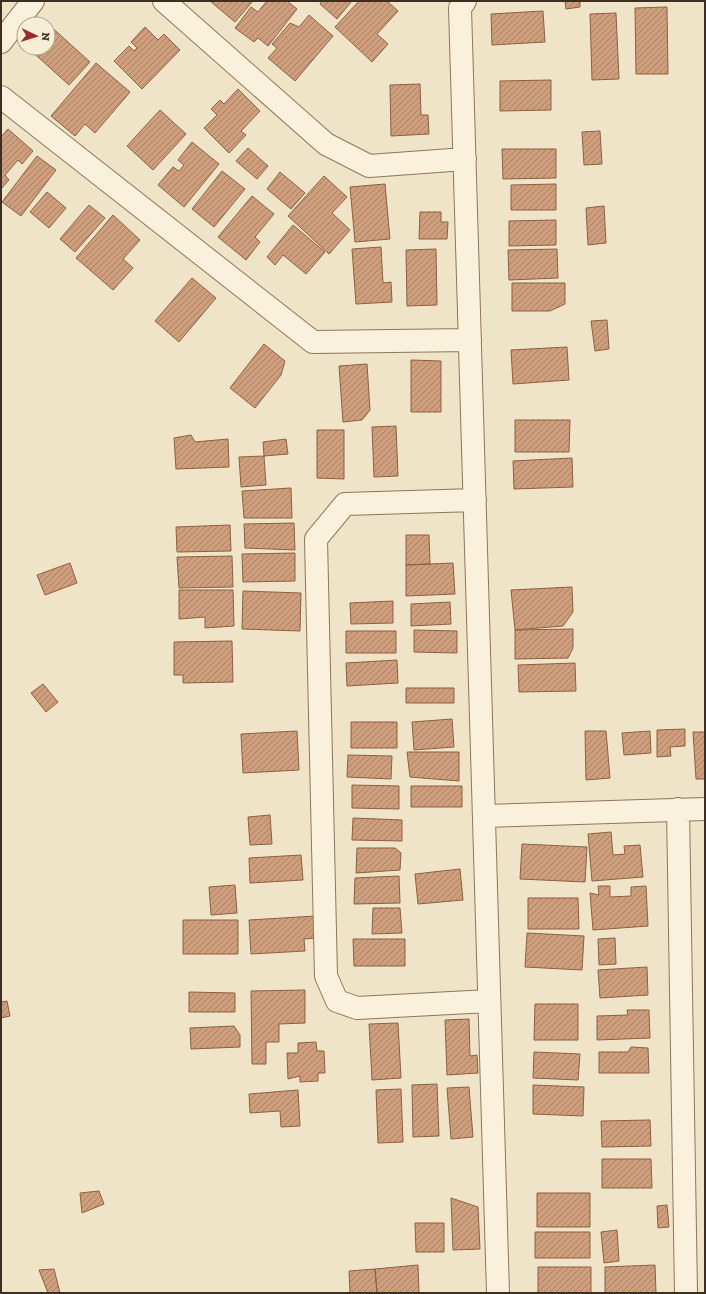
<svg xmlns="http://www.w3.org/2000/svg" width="706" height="1294" viewBox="0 0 706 1294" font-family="'Zilla Slab',serif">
<defs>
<pattern id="building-hatch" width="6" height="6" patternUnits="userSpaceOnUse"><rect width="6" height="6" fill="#cf9f7d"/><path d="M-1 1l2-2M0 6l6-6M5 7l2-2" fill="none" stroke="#a98266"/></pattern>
</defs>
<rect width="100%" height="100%" fill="#f0e4c8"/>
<path fill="url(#building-hatch)" stroke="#8d5f41" d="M210,1H253L235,22Z
M267,1H287L297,9L268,46L258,38L254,42L235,28L251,7L258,12Z
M322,1H352L337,19L320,4Z
M359,1H387L398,11L377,34L388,44L372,62L335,27Z
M565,1H580V7L566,9Z
M667,7L668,74H636L635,8Z
M543,11L545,42L492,45L491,14Z
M616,13L619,79L592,80L590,14Z
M309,15L333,36L295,81L268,58L277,48L272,44L290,23L299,27Z
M48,24L90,62L69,85L28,48H48Z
M145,27L158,40L164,34L180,50L142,89L114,61L129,46L134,51L137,48L131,42Z
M96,63L130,92L95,133L85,124L75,136L51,116Z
M551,80V110L500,111V81Z
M420,84L421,115H428L429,134L391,136L390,85Z
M238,89L260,111L241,131L246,135L229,153L204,128L217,115L211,109L220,100L224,104Z
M160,110L186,134L153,170L127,146Z
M8,129L33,151L22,164L18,160L5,175L9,180L1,189V137Z
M600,131L602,164L584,165L582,132Z
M192,142L219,164L184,207L158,185L173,167L179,171L184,165L178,160Z
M248,148L268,166L257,179L236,161Z
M502,149H556V178L503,179Z
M37,156L56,170L21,216L2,202Z
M222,171L245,189L214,227L192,209Z
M280,172L305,193L291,209L267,189Z
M324,176L347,197L332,213L350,230L329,254L288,216Z
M385,184L390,239L355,242L350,187Z
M556,184V210H511V185Z
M47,192L66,208L49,228L30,212Z
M252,196L274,214L255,237L260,242L246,260L218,237Z
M89,205L105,218L75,252L60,239Z
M604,206L606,243L588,245L586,208Z
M420,212H441V222H448L447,239H419Z
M113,215L140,240L123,259L133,268L113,290L76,258Z
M556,220V245L509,246V221Z
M293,225L325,252L306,274L283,255L275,265L267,257Z
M381,247L383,283L391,282L392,302L356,304L352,249Z
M436,249L437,305L407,306L406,250Z
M557,249L558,278L509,280L508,250Z
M192,278L216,298L179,342L155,321Z
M512,283H565V304L550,311H512Z
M607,320L609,349L595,351L591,321Z
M264,344L285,361L281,375L255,408L230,388Z
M567,347L569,380L513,384L511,350Z
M411,360L441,361V412H411Z
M367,364L370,410L362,420L343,422L339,366Z
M515,420H570L569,452H515Z
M396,426L398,476L374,477L372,427Z
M317,430H344V479L317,478Z
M191,435L195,442L228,439L229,467L176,469L174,438Z
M286,439L288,454L264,456L263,442Z
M264,456L266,485L241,487L239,457Z
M572,458L573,487L514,489L513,461Z
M291,488L292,518H244L242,491Z
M294,523L295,550L245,548L244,524Z
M230,525L231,551L177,552L176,527Z
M406,535H429L430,564L406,565Z
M295,553V581L243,582L242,554Z
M232,556L233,587L179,588L177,557Z
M70,563L77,583L45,595L37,575Z
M453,563L455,594L406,596V565Z
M572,587L573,612L563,626L515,630L511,590Z
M179,590H233L234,626L205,628V617L179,619Z
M243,591L301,593L300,631L242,629Z
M393,601V623L351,624L350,603Z
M450,602L451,624L411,626V604Z
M573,629V648L568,658L515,659V630Z
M414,630L457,631V653L414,652Z
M346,631H396V653H346Z
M232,641L233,682L183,683V675H174V642Z
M397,660L398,683L347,686L346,663Z
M575,663L576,691L519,692L518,665Z
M43,684L58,702L46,712L31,693Z
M406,688H454V703H406Z
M452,719L454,747L414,750L412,722Z
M351,722H397V748H351Z
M685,729V746L670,747L671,756L657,757V730Z
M297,731L299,770L243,773L241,734Z
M585,731H606L610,778L586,780Z
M650,731L651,753L624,755L622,733Z
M693,732H705V779H696Z
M407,752H459V781L410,777Z
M348,755L392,756L391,779L347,777Z
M352,785L399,786V809L352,808Z
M411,786H462V807H411Z
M270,815L272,844L250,845L248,817Z
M353,818L402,820V841L352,840Z
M611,832L613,855L625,854L624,846L640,845L643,877L592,881L588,834Z
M522,844L587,847L585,882L520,879Z
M357,848H395L401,853L400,870L356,873Z
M301,855L303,880L250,883L249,858Z
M460,869L463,900L418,904L415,874Z
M399,876L400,903L354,904L355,878Z
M235,885L237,913L211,915L209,887Z
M598,886H610V897L631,896V887L646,886L648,926L593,930L590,893L599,895Z
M528,898H578L579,929H528Z
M373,908H400L402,933L372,934Z
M315,916L317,938L304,939L305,951L251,954L249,920Z
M183,920H238V954H183Z
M527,933L584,936L582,970L525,967Z
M615,938L616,964L599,965L598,939Z
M353,939H405V966H354Z
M647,967L648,995L600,998L598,970Z
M305,990V1023L279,1024V1042H266V1064H252L251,991Z
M189,992L235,993V1012H189Z
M7,1001L10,1016L1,1018V1002Z
M535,1004H578V1040H534Z
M627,1010H649L650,1038L597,1040V1016L628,1015Z
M469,1019L470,1056L477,1055L478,1073L447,1075L445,1020Z
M398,1023L401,1078L372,1080L369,1024Z
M234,1026L240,1035V1047L191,1049L190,1028Z
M316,1042L317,1051H324L325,1073H318V1081L300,1082V1076L288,1079L287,1053H298V1043Z
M631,1047L648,1048L649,1073H599V1052H628Z
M534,1052L580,1054L578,1080L533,1078Z
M437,1084L439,1136L413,1137L412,1085Z
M533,1085L584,1087L583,1116L533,1114Z
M469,1087L473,1137L451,1139L447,1088Z
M401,1089L403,1142L378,1143L376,1090Z
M298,1090L300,1126L281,1127L280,1111L250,1113L249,1094Z
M650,1120L651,1146L602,1147L601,1121Z
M602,1159H651L652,1188H602Z
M99,1191L104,1204L82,1213L80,1193Z
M537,1193H590V1227H537Z
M451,1198L478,1207L480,1249L453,1250Z
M667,1205L669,1227L658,1228L657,1206Z
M415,1223H444V1252H416Z
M617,1230L619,1261L604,1263L601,1232Z
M535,1232H590V1258H535Z
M418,1265L419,1293H377L375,1269Z
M655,1265L656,1293H605V1267Z
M538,1267H591V1293H538Z
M54,1269L60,1293H48L39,1270Z
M375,1269L377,1293H350L349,1271Z"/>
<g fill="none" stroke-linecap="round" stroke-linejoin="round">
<defs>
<path id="minor" d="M164,1L326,144L369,166L465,159
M465,1L460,8L498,1293
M1,42L33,1
M1,97L313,342L470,340
M475,500L345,504L316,539L326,976L337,1001L357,1008L489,1001
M678,809L686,1293
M484,816L705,809"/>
</defs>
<use href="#minor" stroke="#8d765c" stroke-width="24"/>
<use href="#minor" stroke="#faf1dc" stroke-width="22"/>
</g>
<rect width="706" height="1294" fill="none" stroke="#3d2e20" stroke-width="4"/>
<g transform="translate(36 36) rotate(94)"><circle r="19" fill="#f7eed8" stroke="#ada18e"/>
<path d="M0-3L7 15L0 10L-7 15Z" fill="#9e2a2b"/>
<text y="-6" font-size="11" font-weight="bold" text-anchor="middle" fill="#3d2e20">N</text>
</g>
</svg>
